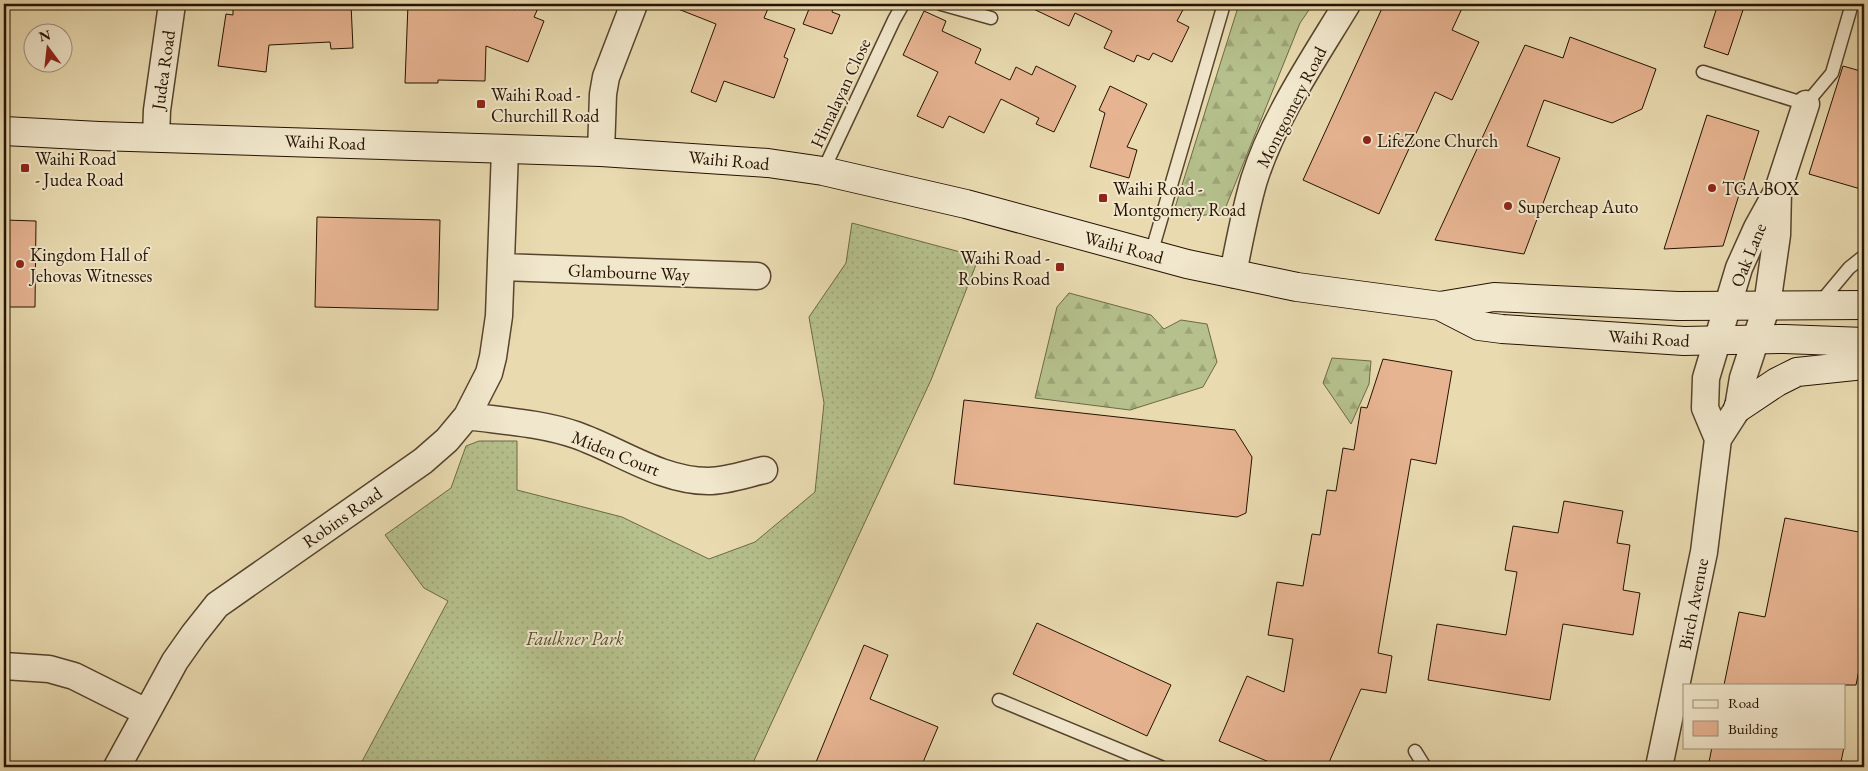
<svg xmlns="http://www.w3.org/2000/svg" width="1868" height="771" viewBox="0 0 1868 771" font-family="'EB Garamond',serif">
<defs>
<pattern id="grass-dots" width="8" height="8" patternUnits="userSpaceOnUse" patternTransform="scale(1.25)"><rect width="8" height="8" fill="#b5c08c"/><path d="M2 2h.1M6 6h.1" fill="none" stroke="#9ca477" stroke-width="1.8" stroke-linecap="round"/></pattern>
<pattern id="forest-firs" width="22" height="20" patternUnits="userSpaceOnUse" patternTransform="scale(1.25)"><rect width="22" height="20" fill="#b5c08c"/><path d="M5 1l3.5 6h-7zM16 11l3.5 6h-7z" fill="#9ca477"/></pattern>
</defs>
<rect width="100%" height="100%" fill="#e9dab0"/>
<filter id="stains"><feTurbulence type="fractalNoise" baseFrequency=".004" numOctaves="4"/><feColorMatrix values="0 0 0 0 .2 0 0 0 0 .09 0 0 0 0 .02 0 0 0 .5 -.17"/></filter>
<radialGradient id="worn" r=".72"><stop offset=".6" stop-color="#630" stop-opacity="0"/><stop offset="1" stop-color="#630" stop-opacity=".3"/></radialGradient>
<path fill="url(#grass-dots)" stroke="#6d6946" d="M852,223L979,257L931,380L751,767H359L448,601L424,588L385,535L451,488L466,446L479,441H517V490L622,517L709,559L755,542L815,492L824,403L809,317L846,263Z"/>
<path fill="url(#forest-firs)" stroke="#6d6946" d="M1239,4H1313L1300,23L1223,214L1172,217Z
M1069,293L1151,315L1164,329L1181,320L1207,324L1217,362L1203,387L1130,410L1035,398L1057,307Z
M1332,358L1371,361L1369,384L1351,424L1323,383Z"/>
<path fill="#e7b492" stroke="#251201" d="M233,4H351L353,48L331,49L330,42L269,45L266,72L218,66L226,14L233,15Z
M408,4H500L515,10L518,4H540L534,17L544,21L528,62L486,46L485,81L438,80V83H405Z
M668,4H770L764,18L795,29L784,57L788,59L774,98L724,81L716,102L691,92L716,24L668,5Z
M811,4H834L832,12L840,15L832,34L803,24Z
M1023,4H1186L1177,21L1189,27L1172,62L1153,53L1149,60L1137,55L1134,62L1104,48L1112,31L1075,13L1069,26Z
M1384,4H1464L1452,30L1479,42L1452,100L1435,92L1379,214L1303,180Z
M1718,4H1745L1728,55L1704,47Z
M924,11L946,21L942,31L981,49L975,63L1010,80L1016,67L1032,75L1036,66L1076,86L1054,132L1036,124L1039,118L1001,99L984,133L949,116L943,128L917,116L938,72L903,55Z
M1570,37L1656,69L1642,109L1612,123L1544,100L1527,146L1560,158L1524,254L1435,240L1525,45L1563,58Z
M1843,66L1864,72V190L1809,174Z
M1110,86L1147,104L1127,147L1137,150L1129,178L1090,167L1105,113L1099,110Z
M1707,115L1759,131L1723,246L1664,249Z
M317,217L440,220L438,310L315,307Z
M4,220L36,221L35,307H4Z
M1383,359L1452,371L1436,464L1411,459L1378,653L1392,656L1386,693L1361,689L1327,767H1281L1219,741L1247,676L1284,692L1293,639L1268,635L1277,582L1303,586L1312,534L1320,535L1327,490L1336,491L1343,448L1354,450L1361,407L1367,408Z
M964,400L1235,430L1252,457L1246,513L1237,517L954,484Z
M1564,501L1623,511L1617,543L1630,545L1623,590L1640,593L1633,635L1563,624L1550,700L1428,680L1437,624L1506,635L1517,572L1505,570L1513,526L1558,533Z
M1785,518L1864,533V645L1856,685H1724L1739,612L1765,617Z
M1037,623L1171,685L1147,736L1013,674Z
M864,645L888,655L870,699L938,727L921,767H814Z
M1712,747H1844L1840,767H1708Z"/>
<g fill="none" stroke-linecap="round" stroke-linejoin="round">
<defs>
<path id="lane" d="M941,4L991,18
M1703,72L1806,104L1832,73L1852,4
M823,171L894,20L903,4
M1151,254L1224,4
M1818,305L1849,268L1864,256
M999,700L1161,767
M1415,751L1425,767"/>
<path id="street" d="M156,137L157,110L172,4
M601,152L603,94L606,77L634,4
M501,267L757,276
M1233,274C1239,243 1245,211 1254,180C1274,117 1313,60 1347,4
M467,416C503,421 541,423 576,435C619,450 661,481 708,481C727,481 746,474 764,470
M1718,439L1705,408L1706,378L1739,268L1757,228L1778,190L1806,104
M4,666L49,669L74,676L146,712
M117,767L175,661L194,634L217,605L423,461L447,440L467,416L489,373L493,357L499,316L505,150
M1659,767L1704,552L1718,439L1738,408L1743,378L1767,305L1777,235L1778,190"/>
<path id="secondary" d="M4,131L99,136L601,152L768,163L823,171L966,204L1187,264L1297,287L1440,306L1494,297L1678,306L1864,305
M1440,306L1479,326L1502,329L1684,341L1784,339L1864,342
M1738,408L1777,382L1797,372L1864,365"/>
</defs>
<use href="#lane" stroke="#56442d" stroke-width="15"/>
<use href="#street" stroke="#56442d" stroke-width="29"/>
<use href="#secondary" stroke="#251201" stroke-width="30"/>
<use href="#lane" stroke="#f1e7cc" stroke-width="12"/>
<use href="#street" stroke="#f1e7cc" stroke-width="26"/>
<use href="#secondary" stroke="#f1e7cc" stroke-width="28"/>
</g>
<g fill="#8f2418" stroke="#f1e7cc" stroke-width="2">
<rect x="476" y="99" width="10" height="10" rx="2.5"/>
<circle cx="1367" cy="140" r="5"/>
<rect x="20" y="163" width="10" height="10" rx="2.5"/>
<circle cx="1712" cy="188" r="5"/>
<rect x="1098" y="193" width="10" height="10" rx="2.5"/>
<circle cx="1508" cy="206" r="5"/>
<circle cx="20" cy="264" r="5"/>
<rect x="1055" y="262" width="10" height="10" rx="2.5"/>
</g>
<g text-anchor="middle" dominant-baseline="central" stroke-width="4" stroke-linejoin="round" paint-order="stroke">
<g font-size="18" fill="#251201" stroke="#f1e7cc">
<text transform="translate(163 70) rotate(-82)">Judea Road</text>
<text transform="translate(840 93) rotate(-65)">Himalayan Close</text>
<text transform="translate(1291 107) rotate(-63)">Montgomery Road</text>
<text transform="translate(325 142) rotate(2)">Waihi Road</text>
<text transform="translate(729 160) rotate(5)">Waihi Road</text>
<text transform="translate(1124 247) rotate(15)">Waihi Road</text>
<text transform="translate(1748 255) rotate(-68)">Oak Lane</text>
<text transform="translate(629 272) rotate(2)">Glambourne Way</text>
<text transform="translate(1649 338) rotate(3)">Waihi Road</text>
<text transform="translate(616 453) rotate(22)">Miden Court</text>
<text transform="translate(342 517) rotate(-35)">Robins Road</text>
<text transform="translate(1693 604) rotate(-79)">Birch Avenue</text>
</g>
<g font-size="18" fill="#251201" stroke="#f1e7cc" text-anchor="start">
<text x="491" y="94">Waihi Road -<tspan x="491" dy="21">Churchill Road</tspan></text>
<text x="1377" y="140">LifeZone Church</text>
<text x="35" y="158">Waihi Road<tspan x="35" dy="21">- Judea Road</tspan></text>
<text x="1113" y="188">Waihi Road -<tspan x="1113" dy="21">Montgomery Road</tspan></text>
<text x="1722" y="188">TGA BOX</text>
<text x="1518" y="206">Supercheap Auto</text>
<text x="30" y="254">Kingdom Hall of<tspan x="30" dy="21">Jehovas Witnesses</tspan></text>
<text x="1050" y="257" text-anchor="end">Waihi Road -<tspan x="1050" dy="21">Robins Road</tspan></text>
</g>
<g font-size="18" font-style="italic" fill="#574f32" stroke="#f1e7cc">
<text x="575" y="638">Faulkner Park</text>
</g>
</g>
<rect width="1868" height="771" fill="none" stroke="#e9dab0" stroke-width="20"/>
<rect x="5" y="5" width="1858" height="761" fill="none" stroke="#251201" stroke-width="2.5"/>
<rect x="10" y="10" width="1848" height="751" fill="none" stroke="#251201"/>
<rect x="1683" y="684" width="162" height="65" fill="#f1e7cc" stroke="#9f927b"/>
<rect x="1693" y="700" width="25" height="8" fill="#f1e7cc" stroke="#9f927b"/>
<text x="1728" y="708" font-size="15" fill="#251201">Road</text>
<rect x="1693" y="721" width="25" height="15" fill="#e7b492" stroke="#9f927b"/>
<text x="1728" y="734" font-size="15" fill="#251201">Building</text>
<g transform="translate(48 48) rotate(345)"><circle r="24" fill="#f1e7cc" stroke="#9f927b"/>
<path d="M0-4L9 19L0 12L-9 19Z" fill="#8f2418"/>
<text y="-8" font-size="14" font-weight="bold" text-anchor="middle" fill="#251201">N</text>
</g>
<rect width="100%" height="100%" filter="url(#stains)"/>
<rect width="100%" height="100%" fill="url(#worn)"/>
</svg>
